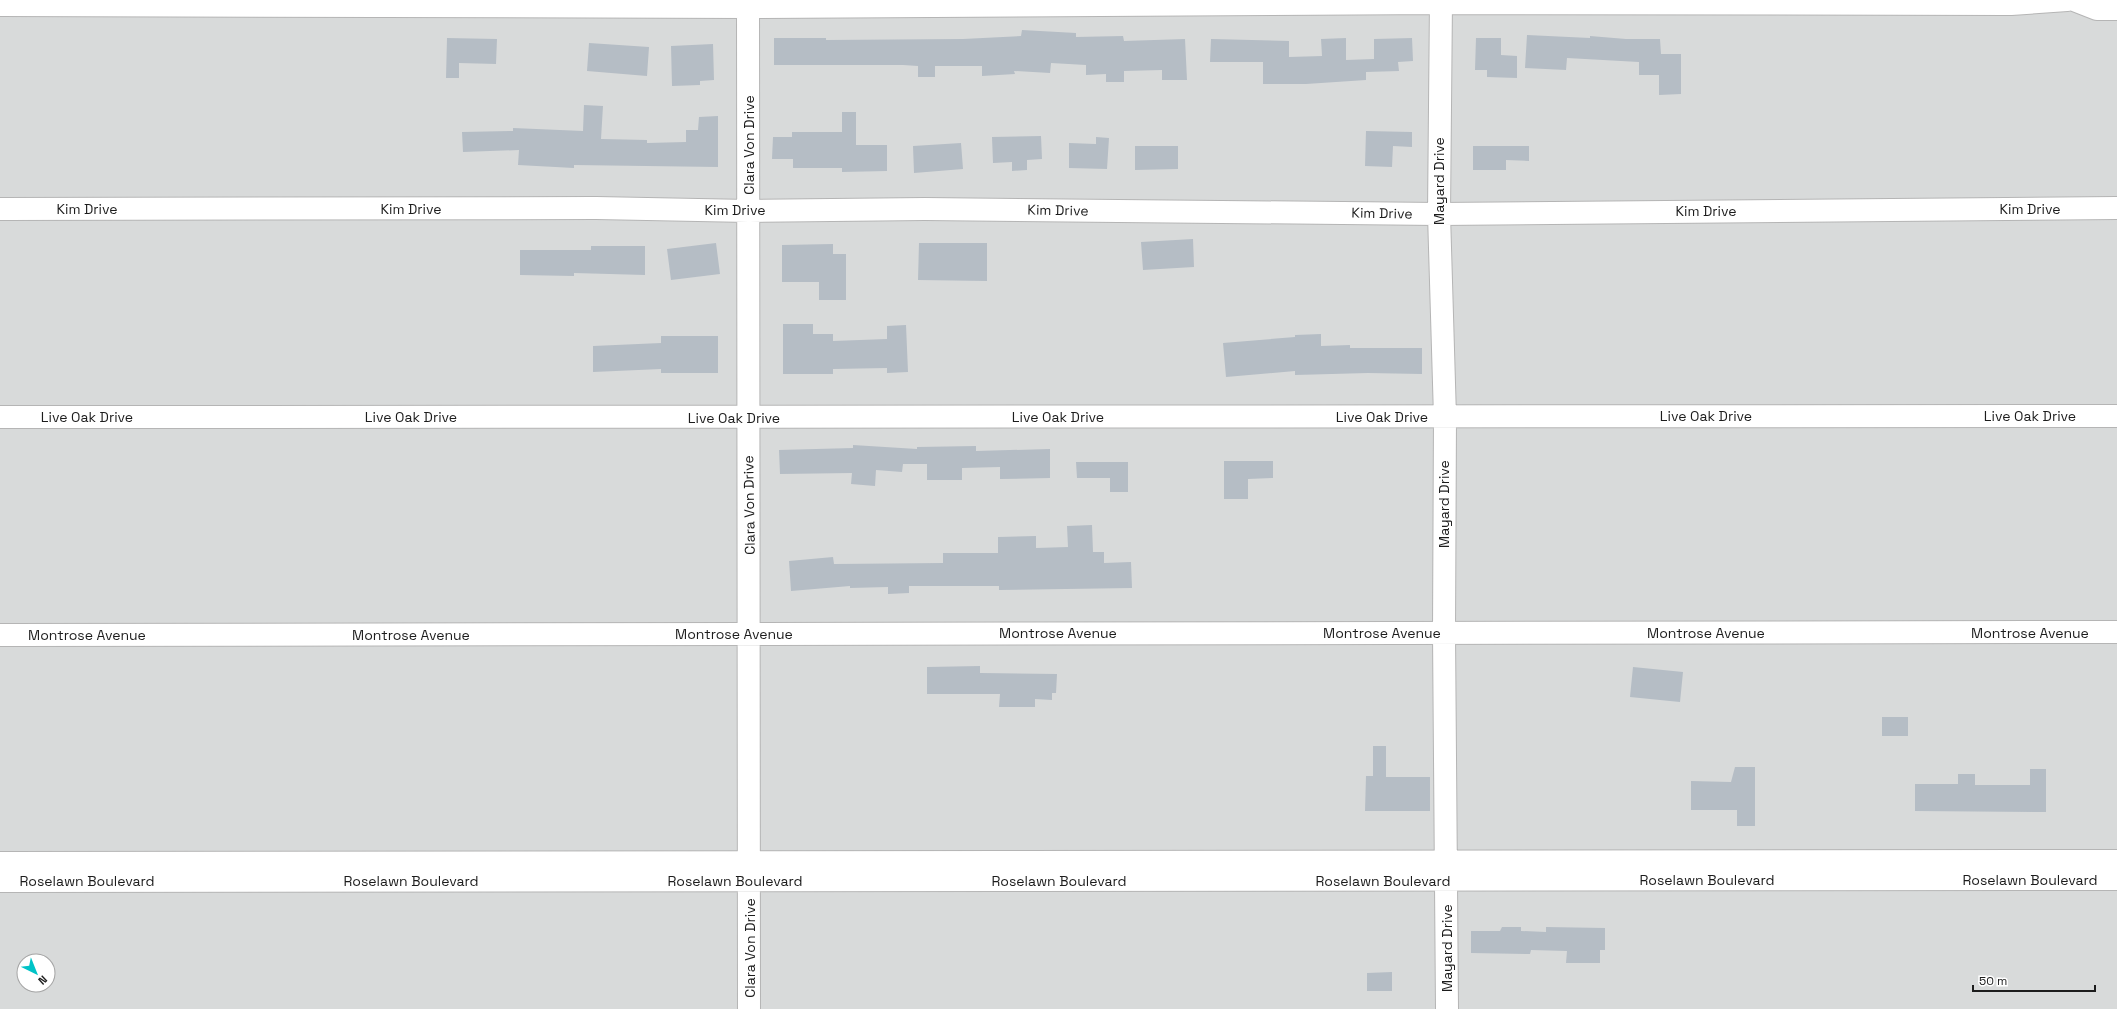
<svg xmlns="http://www.w3.org/2000/svg" width="2117" height="1009" viewBox="0 0 2117 1009" font-family="'Space Grotesk',sans-serif">
<rect width="100%" height="100%" fill="#e1e5ed"/>
<path fill="#d8dada" fill-rule="evenodd" d="M0,0H2117V1009H0ZM24,961H48V985H24Z"/>
<path fill="#b5bdc5" d="M1022,30L1076,33V37L1123,36L1124,41L1185,39L1187,80H1162V70L1124,71V82H1106V74L1086,75V65L1051,63L1050,73L1014,71L1015,74L982,76V66H935V77H918V66L903,65H774V38H826V40L963,39L1021,36Z
M1527,35L1590,38V36L1626,39H1660L1661,54H1681V94L1659,95V75H1639V62L1567,58L1566,70L1525,68Z
M447,38L497,39L496,64L459,63V78H446Z
M1346,38V60L1374,59V39L1412,38L1413,61L1398,62L1399,71L1366,72V80L1306,84H1263V62H1210L1211,39L1289,41V57L1322,56L1321,39Z
M1476,38H1501V55L1517,56V78L1487,77V70H1475Z
M589,43L649,47L647,76L587,71Z
M713,44L714,80L700,81V85L672,86L671,46Z
M584,105L603,106L601,139L647,140V143L686,142V130H698L699,117L718,116V167L574,165V168L518,165L519,150L463,152L462,132L513,131V128L583,131Z
M842,112H856V145H887V171L842,172V168H793V159H772L773,137H792V132H842Z
M1366,131L1412,132V147L1393,146L1392,167L1365,166Z
M1041,136L1042,159L1027,160V170L1012,171V162L993,163L992,137Z
M1096,137L1109,138L1107,169L1069,168V143L1096,144Z
M961,143L963,169L914,173L913,146Z
M1135,146H1178V169L1135,170Z
M1473,146H1529V161L1506,160V170H1473Z
M1193,239L1194,267L1143,270L1141,242Z
M716,243L720,274L671,280L667,249Z
M919,243H987V281L918,280Z
M833,244V254H846V300H819V282H782V245Z
M591,246H645V275L574,273V276L520,275V250H591Z
M783,324H813V334H833V341L887,339V326L906,325L908,372L887,373V368L833,369V374H783Z
M1321,334V346L1350,345V348H1422V374L1368,373L1295,375V371L1226,377L1223,343L1295,337V335Z
M661,336H718V373H661V369L593,372V346L661,343Z
M853,445L917,449V447L976,446V451L1050,449V478L1000,479V467L962,468V480H927V464H903L902,472L876,470L875,486L851,484L852,473L780,474L779,450L853,448Z
M1224,461H1273V478L1248,479V499H1224Z
M1076,462H1128V492H1110V478H1077Z
M1092,525L1093,552H1104V563L1131,562L1132,588L999,590V586H909V593L888,594V587L850,588V586L791,591L789,561L833,557L834,564L943,563V553H998V537L1036,536V548L1068,547L1067,526Z
M980,666V673L1057,674L1056,693H1052V700L1035,699V707H999L1000,694H927V667Z
M1633,667L1683,672L1680,702L1630,697Z
M1882,717H1908V736H1882Z
M1373,746H1386V777H1430V811H1365L1366,776H1373Z
M1735,767H1755V826H1737V810H1691V781L1731,782Z
M2030,769H2046V812L1915,811V784H1958V774H1975V785H2030Z
M1502,927H1521V931L1546,932V927L1605,928V950H1600V963H1566L1567,951L1531,950L1530,954L1471,953V931H1500Z
M1392,972V991H1367V973Z"/>
<g fill="none" stroke-linecap="round" stroke-linejoin="round">
<defs>
<path id="minor" d="M748,0L749,1009
M1441,0L1439,214L1445,417L1444,633L1447,1009
M2074,0L2097,9H2117
M0,5L749,7L1441,3L2011,4L2067,0
M0,209L596,208L749,211L925,209L1439,214L2117,208
M0,417L2117,416
M0,635L2117,632
M0,863L2117,861
M0,881L2117,879"/>
</defs>
<use href="#minor" stroke="#b5b5b5" stroke-width="24"/>
<use href="#minor" stroke="#fff" stroke-width="22"/>
</g>
<g text-anchor="middle" dominant-baseline="central" stroke-width="4" stroke-linejoin="round" paint-order="stroke">
<g font-size="14" fill="#1c1c1c" stroke="#fff">
<text transform="translate(749 145) rotate(-90)">Clara Von Drive</text>
<text transform="translate(1439 181) rotate(-90)">Mayard Drive</text>
<text x="87" y="209">Kim Drive</text>
<text x="411" y="209">Kim Drive</text>
<text x="2030" y="209">Kim Drive</text>
<text x="735" y="210">Kim Drive</text>
<text transform="translate(1058 210) rotate(1)">Kim Drive</text>
<text x="1706" y="211">Kim Drive</text>
<text transform="translate(1382 213) rotate(1)">Kim Drive</text>
<text x="1706" y="416">Live Oak Drive</text>
<text x="2030" y="416">Live Oak Drive</text>
<text x="87" y="417">Live Oak Drive</text>
<text x="411" y="417">Live Oak Drive</text>
<text x="1058" y="417">Live Oak Drive</text>
<text x="1382" y="417">Live Oak Drive</text>
<text x="734" y="418">Live Oak Drive</text>
<text transform="translate(1444 504) rotate(-90)">Mayard Drive</text>
<text transform="translate(749 505) rotate(-91)">Clara Von Drive</text>
<text x="1058" y="633">Montrose Avenue</text>
<text x="1382" y="633">Montrose Avenue</text>
<text x="1706" y="633">Montrose Avenue</text>
<text x="2030" y="633">Montrose Avenue</text>
<text x="734" y="634">Montrose Avenue</text>
<text x="87" y="635">Montrose Avenue</text>
<text x="411" y="635">Montrose Avenue</text>
<text x="1707" y="880">Roselawn Boulevard</text>
<text x="2030" y="880">Roselawn Boulevard</text>
<text x="87" y="881">Roselawn Boulevard</text>
<text x="411" y="881">Roselawn Boulevard</text>
<text x="735" y="881">Roselawn Boulevard</text>
<text x="1059" y="881">Roselawn Boulevard</text>
<text x="1383" y="881">Roselawn Boulevard</text>
<text transform="translate(750 948) rotate(-90)">Clara Von Drive</text>
<text transform="translate(1447 948) rotate(-90)">Mayard Drive</text>
</g>
</g>
<g transform="translate(36 973) rotate(137)"><circle r="19" fill="#ffffff" stroke="#a4a4a4"/>
<path d="M0-3L7 15L0 10L-7 15Z" fill="#00c3c7"/>
<text y="-6" font-size="11" font-weight="bold" text-anchor="middle" fill="#1c1c1c">N</text>
</g>
<path d="M1973 985v6h122v-6" fill="none" stroke="#1c1c1c" stroke-width="2"/>
<text x="1979" y="985" font-size="12" fill="#1c1c1c" stroke="#ffffff" stroke-width="3" paint-order="stroke">50 m</text>
</svg>
